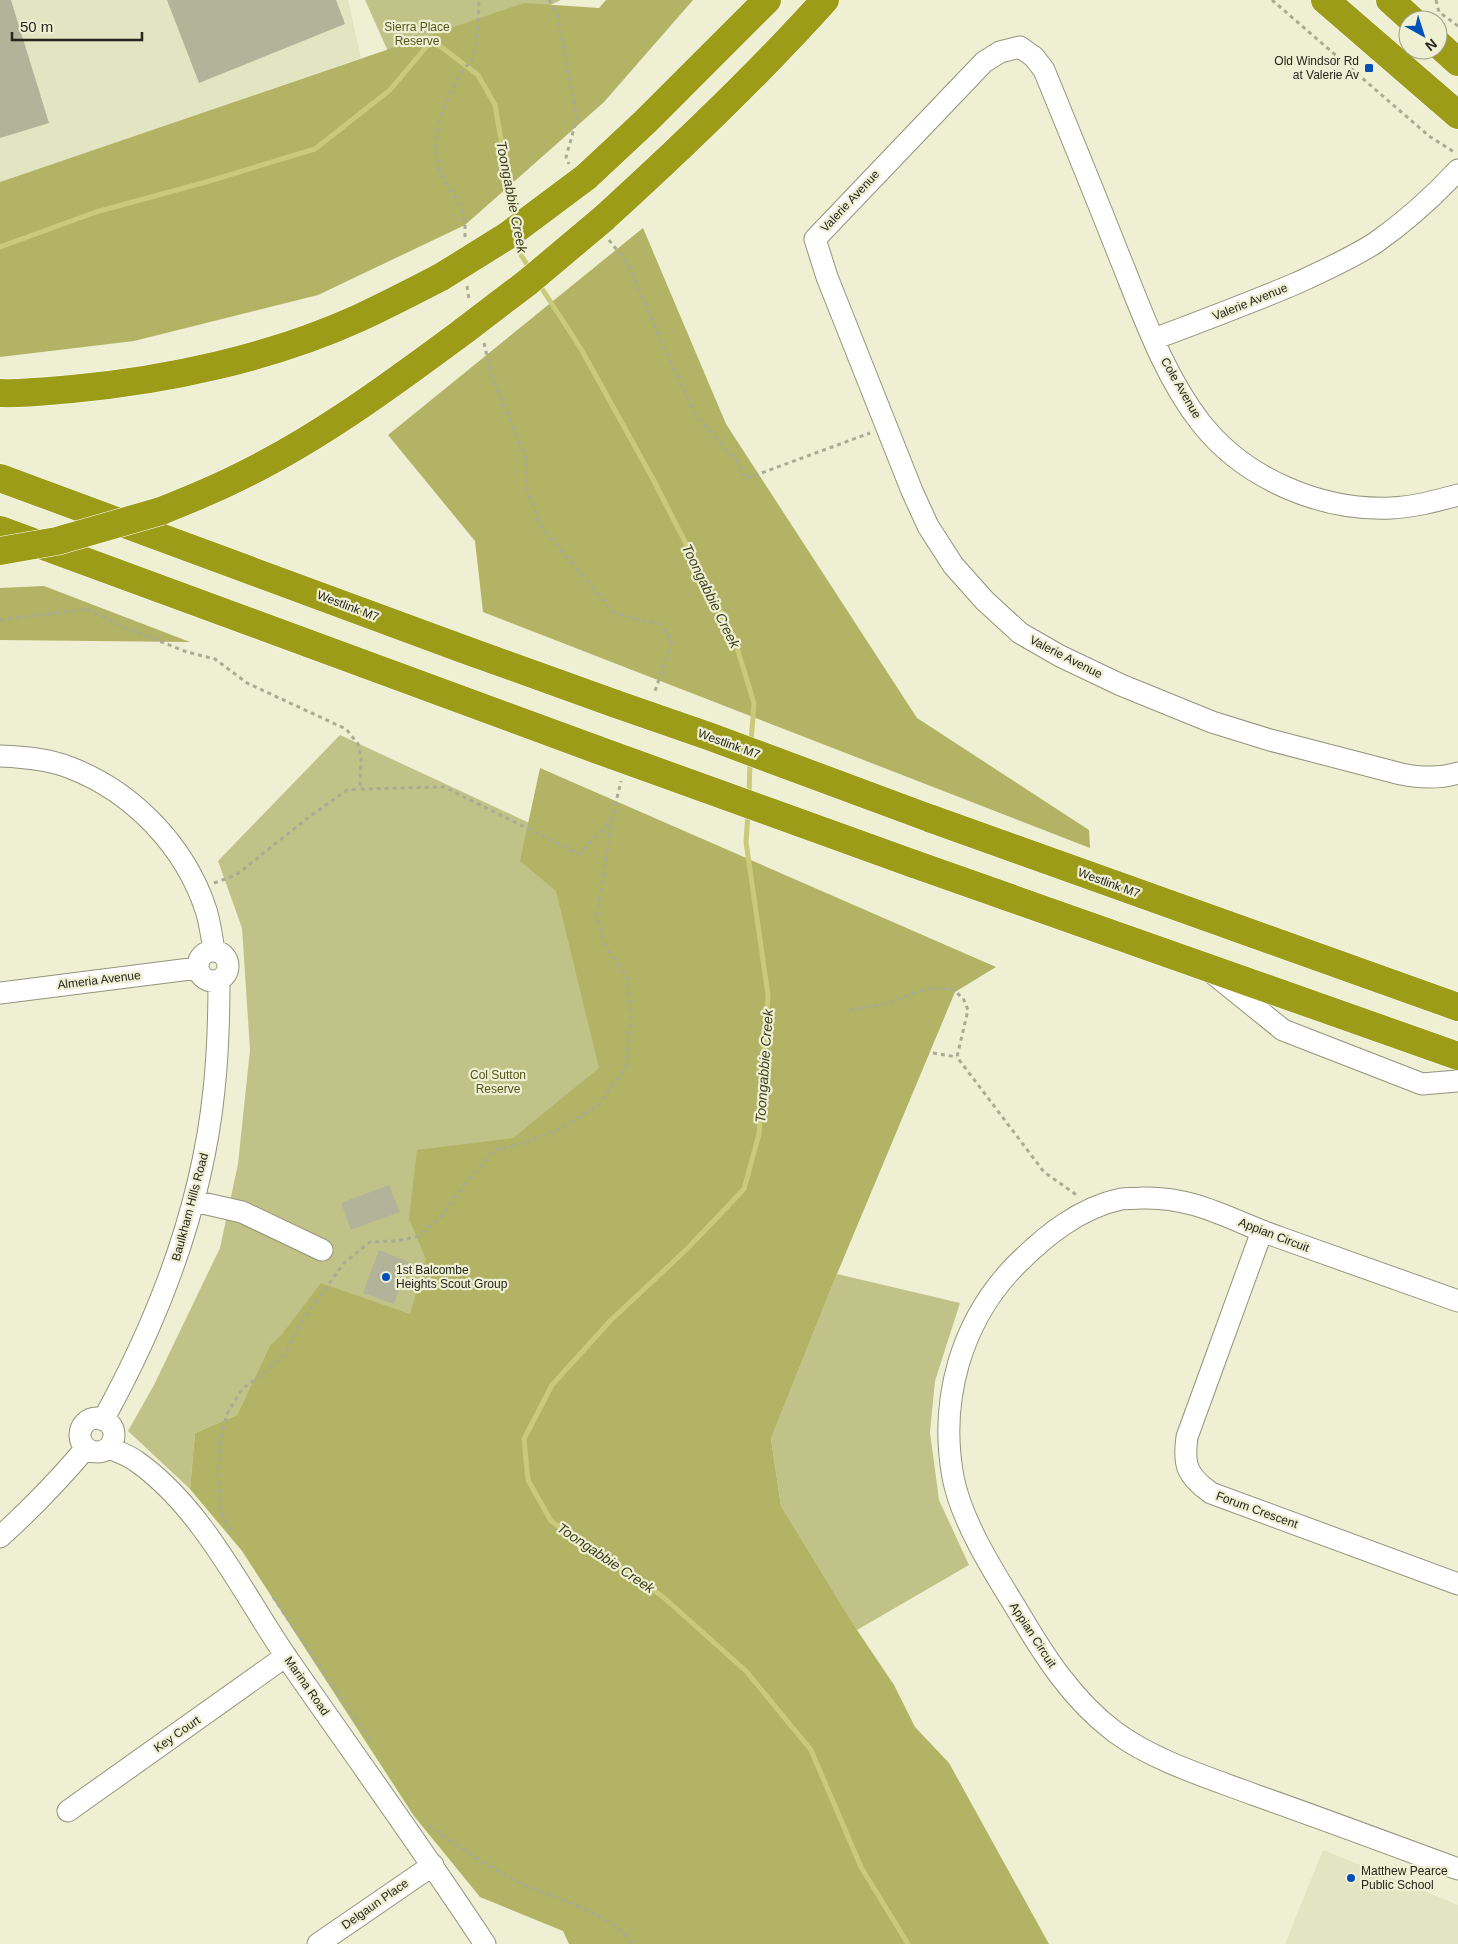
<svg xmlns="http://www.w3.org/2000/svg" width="1458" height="1944" viewBox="0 0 1458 1944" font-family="Helvetica,sans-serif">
<rect width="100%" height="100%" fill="#eeefd3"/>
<path fill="#e2e4c2" d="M0,0H348L361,58L0,182Z
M1323,1850L1458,1905V1944H1285Z"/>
<path fill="#c1c288" d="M365,0H561L400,78Z
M340,735L697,901L608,1383L283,1333L270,1345L237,1415L195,1433L190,1489L128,1431L154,1385L220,1248L238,1164L250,1050L242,928L218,861Z
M837,1274L960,1303L935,1381L930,1432L939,1500L969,1565L857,1630L781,1506L771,1439Z"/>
<path fill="#b2b364" d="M606,0H693L604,102L465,225L318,295L134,341L0,357V182L524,3L599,8Z
M643,228L726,424L917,718L1089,830L1090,848L483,612L475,541L388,435Z
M44,586L190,642L0,640V588Z
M540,768L996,967L955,992L837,1274L771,1439L781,1506L857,1630L894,1685L915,1727L949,1763L1049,1944H569L563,1931L480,1897L414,1816L242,1551L190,1489L195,1433L237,1415L270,1345L283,1333L321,1283L410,1314L426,1259L409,1219L417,1150L513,1138L599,1068L556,891L520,861Z"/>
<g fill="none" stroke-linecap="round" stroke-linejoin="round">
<path stroke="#c9ca7a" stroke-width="5" d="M518,237L521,255L531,271
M0,247L96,212L206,182L315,149L390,90L432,40L478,75L495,105L515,219
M539,284L581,349L653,479L734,638L754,703L751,743
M749,795L750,761
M748,813L746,842L768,995L759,1134L744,1189L687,1249L611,1320L552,1385L524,1439L528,1480L551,1521L662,1596L746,1671L811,1750L861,1867L908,1944"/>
</g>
<path fill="#b2b399" d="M0,0H11L49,123L0,138Z
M167,0H336L345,24L199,83Z
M389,1185L400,1212L351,1230L341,1203Z
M379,1250L409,1262L394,1304L363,1293Z"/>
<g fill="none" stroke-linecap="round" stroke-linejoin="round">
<defs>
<path id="minor" d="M1154,339C1202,321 1250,303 1297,283C1323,271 1350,259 1375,243C1405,222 1433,197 1458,170
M1458,495C1436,501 1414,507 1391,508C1321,511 1245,479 1201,423C1163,375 1141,309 1118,253C1094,192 1069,131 1044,70L1034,57L1020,47L1000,52L984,62L815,239L827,277L912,491L928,526L953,565L985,601L1020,633L1060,656L1121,685L1212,722L1270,740L1401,774C1421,778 1439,779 1458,773
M0,756C24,757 49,759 71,768C133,792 185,846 206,910C210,923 212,937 214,951
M198 966a15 15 0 1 1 30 0a15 15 0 1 1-30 0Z
M1215,975L1283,1030L1422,1084L1458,1081
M0,993L198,968
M194,1201L242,1212L322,1250
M1262,1231L1187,1437C1183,1465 1187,1476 1211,1493L1458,1584
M1458,1301C1399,1280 1340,1259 1281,1238C1232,1221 1195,1196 1141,1198C1135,1199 1127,1198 1121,1199C1079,1208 1045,1236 1016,1265C961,1321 939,1400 953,1477C961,1520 993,1571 1016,1608C1043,1654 1072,1700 1115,1732C1154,1761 1210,1778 1255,1795C1323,1819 1390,1844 1458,1869
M80 1435a17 17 0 1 1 34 0a17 17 0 1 1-34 0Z
M103,1420C160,1317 202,1207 214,1090C218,1053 219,1017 219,980
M109,1448C118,1452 128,1455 136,1461C202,1507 242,1592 287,1658C353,1753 421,1847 485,1944
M0,1537C31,1509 59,1480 86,1448
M68,1811L286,1656
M318,1944L433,1865"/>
<path id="highway" d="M1325,0L1458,115
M1390,0L1412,20
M1438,44L1458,62
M586,177L645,122L767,0
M603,219C680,149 755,78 825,0
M0,393C24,394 48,391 72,389C168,380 271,358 359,318C387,305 414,291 441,277
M0,478L463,649L616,704
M161,511C186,501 211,491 235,479C317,440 392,384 465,330
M0,530L598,750
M929,818L1458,1007
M914,864L1458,1056"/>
</defs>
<use href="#minor" stroke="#93947b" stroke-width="23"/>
<use href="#highway" stroke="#fff" stroke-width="29"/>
<path stroke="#aaab95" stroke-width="3" stroke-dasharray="4 4" stroke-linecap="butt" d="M549,0L557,14L577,118L566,157L569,164
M1272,0L1429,136L1454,152
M1436,0L1439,12L1458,26
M465,237V225L461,207L440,172L435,146L440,116L461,72L472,60L477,41L479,0
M609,240L628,264L662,343L696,416L740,465L745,479L870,433
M467,286L469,299
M484,343L492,377L526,458L527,489L539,524L613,612L639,620L659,623L672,641L654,694
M0,620L87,609L121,626L187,652L215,659L247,683L346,729L358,744L361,758L360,789L444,787L579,854L611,820
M214,883L236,875L309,817L347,790L360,789
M850,1010L889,1003L919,991L934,988L952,989L963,998L968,1010L957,1057L1044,1172L1078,1196
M933,1053L957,1057
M230,1531L221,1511L218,1474L220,1441L227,1414L242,1389L264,1373L285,1354L303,1320L344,1263L370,1242L395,1241L416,1237L443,1215L464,1185L494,1150L517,1145L558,1130L598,1105L626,1067L631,1015L627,976L604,944L597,916L612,819L621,781
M273,1597L372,1743
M429,1826C458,1846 488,1867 520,1883C555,1899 610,1912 633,1944"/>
<use href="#minor" stroke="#fff" stroke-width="21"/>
<use href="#highway" stroke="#9d9c18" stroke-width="28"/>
<defs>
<path id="highway-bridge" d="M441,277L507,236L586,177
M465,330L528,282L603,219
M0,551L57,541L161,511
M616,704L711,737L929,818
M598,750L914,864"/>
</defs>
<use href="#highway-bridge" stroke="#fff" stroke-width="29" stroke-linecap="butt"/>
<use href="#highway-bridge" stroke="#9d9c18" stroke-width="28"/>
</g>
<g fill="#0150b9" stroke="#eeefd3" stroke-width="2">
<rect x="1364" y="63" width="10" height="10" rx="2.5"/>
<circle cx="386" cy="1277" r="5"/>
<circle cx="1351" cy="1878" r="5"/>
</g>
<g text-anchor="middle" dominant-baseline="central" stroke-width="4.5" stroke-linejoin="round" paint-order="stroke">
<g font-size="12" fill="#55551a" stroke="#eeefd3">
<text x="417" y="27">Sierra Place<tspan x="417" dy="14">Reserve</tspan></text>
<text x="498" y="1075">Col Sutton<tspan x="498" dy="14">Reserve</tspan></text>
</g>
<g font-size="12" fill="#25251b" stroke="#eeefd3" text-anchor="start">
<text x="1359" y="61" text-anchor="end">Old Windsor Rd<tspan x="1359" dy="14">at Valerie Av</tspan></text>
<text x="396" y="1270">1st Balcombe<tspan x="396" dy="14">Heights Scout Group</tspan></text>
<text x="1361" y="1871">Matthew Pearce<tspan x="1361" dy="14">Public School</tspan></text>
</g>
<g font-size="12" fill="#25251b" stroke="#eeefd3">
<text transform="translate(850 201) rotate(-47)">Valerie Avenue</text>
<text transform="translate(1250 302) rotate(-22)">Valerie Avenue</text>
<text transform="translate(1181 388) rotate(60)">Cole Avenue</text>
<text transform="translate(348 606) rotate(21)">Westlink M7</text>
<text transform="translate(1066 657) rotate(27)">Valerie Avenue</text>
<text transform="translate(729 744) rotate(20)">Westlink M7</text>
<text transform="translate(1109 883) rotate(20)">Westlink M7</text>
<text transform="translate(99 980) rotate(-7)">Almeria Avenue</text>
<text transform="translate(190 1207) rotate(-75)">Baulkham Hills Road</text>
<text transform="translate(1274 1235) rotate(21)">Appian Circuit</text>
<text transform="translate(1257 1510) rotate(20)">Forum Crescent</text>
<text transform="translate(1033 1635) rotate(57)">Appian Circuit</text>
<text transform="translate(307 1686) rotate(55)">Marina Road</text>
<text transform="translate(177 1734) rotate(-35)">Key Court</text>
<text transform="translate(375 1904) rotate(-35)">Delgaun Place</text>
</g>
<g font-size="14" font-style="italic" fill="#3e3e1b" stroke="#eeefd3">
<text transform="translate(512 197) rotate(79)">Toongabbie Creek</text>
<text transform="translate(711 596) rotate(64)">Toongabbie Creek</text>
<text transform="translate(764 1066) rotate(-86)">Toongabbie Creek</text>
<text transform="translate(606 1558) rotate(34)">Toongabbie Creek</text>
</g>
</g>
<g transform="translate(1423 35) rotate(141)"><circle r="24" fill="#eeefd3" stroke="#9e9e89"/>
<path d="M0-4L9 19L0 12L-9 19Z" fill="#0150b9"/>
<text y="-8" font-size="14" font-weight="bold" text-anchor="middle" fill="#25251b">N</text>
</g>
<path d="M12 32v8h130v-8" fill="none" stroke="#25251b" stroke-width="2.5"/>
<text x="20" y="32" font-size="15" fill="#25251b" stroke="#eeefd3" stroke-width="4" paint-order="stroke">50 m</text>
</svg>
